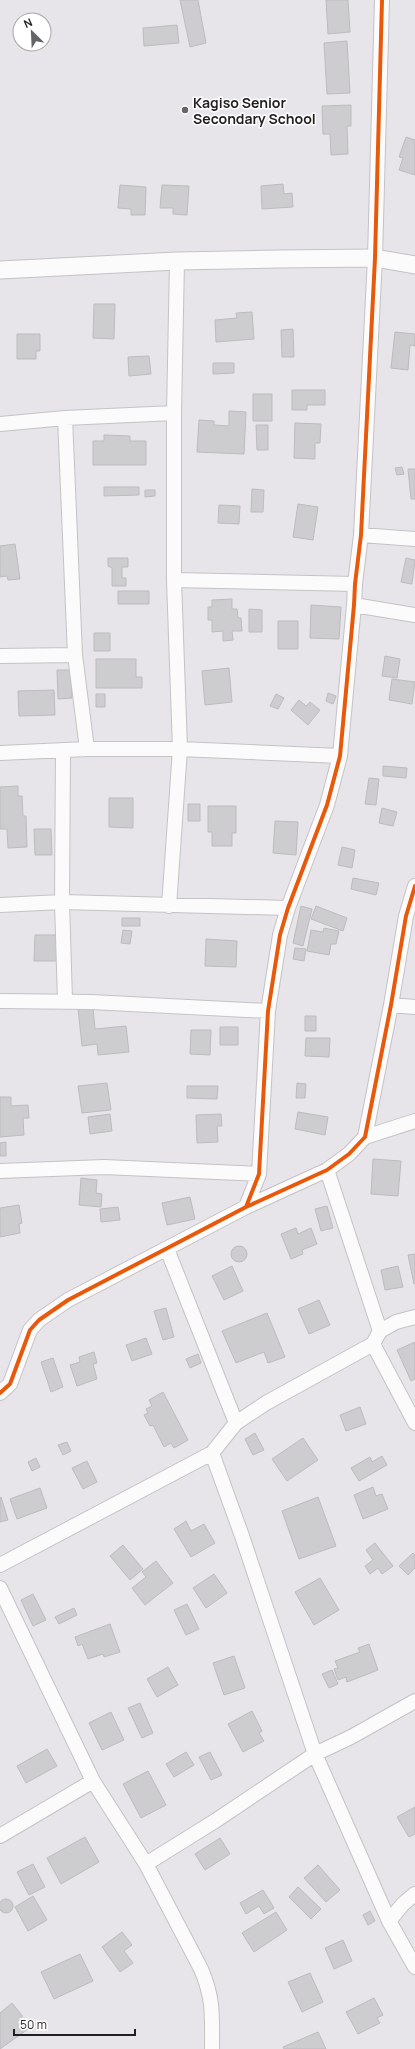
<svg xmlns="http://www.w3.org/2000/svg" width="415" height="2049" viewBox="0 0 415 2049" font-family="Manrope,sans-serif">
<rect width="100%" height="100%" fill="#e8e5ea"/>
<path fill="#cdcccf" stroke="#bdbbbf" d="M180,0H198L206,43L190,47Z
M326,0H348L350,32L328,34Z
M177,25L179,43L144,46L143,28Z
M347,41L350,93L327,94L324,43Z
M351,105V126H347L348,154L331,155L330,134H323L322,106Z
M406,137L415,140V175L399,170L403,158L399,157Z
M283,184L284,194L292,193L293,207L262,209L261,186Z
M120,185L146,187L145,215H131V209L118,208Z
M162,185L189,186L187,215L173,214V208H160Z
M94,304H115L114,339L93,338Z
M252,312L254,339L216,342L215,320L237,318L236,313Z
M293,329L294,357H282L281,330Z
M395,332L415,334V346L410,345L408,370L391,368Z
M17,334H40V351H36V359H17Z
M149,356L151,374L129,376L128,357Z
M213,363H234V373L213,374Z
M292,390H325V405H307V410H292Z
M253,394H272V421H253Z
M229,411L246,412L244,454L197,452L199,420L214,421V425L229,426Z
M295,423L321,424L320,443H315V459L294,458Z
M256,425H268V450H257Z
M104,435L130,436V441H146V465H93V441H104Z
M402,467L404,474L397,475L395,468Z
M408,469H415V499H411Z
M104,487H139V495L104,496Z
M252,489L264,490L263,512H251Z
M145,490H155V496L145,497Z
M298,504L318,507L313,540L293,537Z
M219,505L240,506L239,524L218,523Z
M15,544L20,579L8,580L7,576L0,577V546Z
M108,558H128V567H122V578H126V586H112V568L108,566Z
M406,558L415,560L412,584L401,582Z
M118,591H149V604H118Z
M232,599V609H237L238,618H241L242,631H232L233,640L223,641V631L212,632V620H208V607H212V600Z
M311,605L341,607L339,639L310,638Z
M249,609L262,610V632H249Z
M278,621H298V649H278Z
M94,633H110V651H94Z
M385,656L400,659L397,678L382,676Z
M96,659H136V677H142V688H96Z
M229,668L232,702L205,705L202,671Z
M57,670H71L72,698L58,699Z
M392,679L415,682L412,704L389,700Z
M54,690L55,715L19,716L18,691Z
M328,693L336,696L333,704L326,701Z
M96,694H105V707H96Z
M276,694L284,698L278,709L270,706Z
M299,700L306,706L310,702L320,710L308,725L291,710Z
M383,766L407,768L406,778L383,776Z
M369,778L379,779L376,805L365,804Z
M18,786V796H22L23,816H26L27,847L8,848L7,829H0V787Z
M109,798H133V828L109,827Z
M188,804H200V821H188Z
M208,806H236V833H232V846H212V832H208Z
M382,808L397,812L393,826L379,823Z
M275,821L298,822L296,855L273,853Z
M34,829H51L52,855H35Z
M342,847L355,850L352,868L338,865Z
M353,878L379,883L376,895L351,889Z
M301,906L312,909L303,946L293,943Z
M316,906L347,918L343,931L311,919Z
M122,918H140V926H122Z
M324,928L339,931L336,944H331L329,955L307,951L311,930L323,932Z
M123,930L132,931L130,944L121,943Z
M35,935H60L59,961H34Z
M206,939L237,941L236,967L205,966Z
M295,948L306,949L304,961L293,959Z
M93,1007L95,1029L126,1026L129,1052L98,1055L97,1044L82,1046L78,1008Z
M305,1016H316V1031H305Z
M220,1027H238V1045H220Z
M191,1030H211L210,1055L190,1054Z
M306,1038H330L329,1057L305,1056Z
M107,1083L111,1110L82,1113L78,1086Z
M297,1083L306,1084L305,1098H296Z
M187,1086H218L217,1099L187,1098Z
M0,1097H11V1106L28,1105L29,1118H23L24,1135L0,1137Z
M298,1112L328,1117L325,1135L295,1129Z
M110,1114L112,1131L90,1134L88,1117Z
M221,1114L222,1126H217L218,1142L197,1143L196,1115Z
M6,1142V1156H0V1143Z
M373,1159L401,1161L398,1196L371,1194Z
M81,1178L97,1180L96,1193L102,1194L101,1207L79,1205Z
M190,1197L195,1219L167,1225L162,1203Z
M19,1205L22,1223L19,1224L20,1233L0,1237V1208Z
M327,1206L333,1228L321,1231L315,1209Z
M118,1207L120,1220L101,1222L100,1209Z
M296,1228L298,1234L311,1228L317,1244L302,1250L303,1254L291,1259L281,1234Z
M231 1254a8 8 0 1 1 16 0a8 8 0 1 1-16 0Z
M415,1254V1284H414L408,1255Z
M232,1266L243,1291L224,1300L212,1276Z
M398,1266L403,1287L385,1290L381,1270Z
M319,1300L330,1325L309,1334L298,1309Z
M166,1308L174,1337L163,1340L154,1311Z
M267,1313L285,1357L268,1363L264,1352L236,1363L222,1331Z
M146,1338L152,1354L132,1361L126,1345Z
M415,1342V1379L411,1381L397,1350Z
M94,1352L97,1363L93,1364L97,1379L77,1386L70,1365L80,1362L79,1357Z
M198,1354L201,1363L190,1368L186,1359Z
M53,1358L63,1387L51,1392L41,1362Z
M163,1392L188,1440L174,1448L171,1443L164,1447L153,1425L150,1426L144,1415L148,1413L146,1409L152,1406L149,1400Z
M360,1407L366,1424L346,1431L340,1415Z
M255,1433L264,1450L253,1455L245,1439Z
M303,1438L318,1460L287,1481L272,1459Z
M67,1442L71,1451L63,1455L58,1445Z
M382,1456L387,1465L359,1481L351,1468L370,1457L372,1462Z
M36,1458L40,1467L32,1471L28,1462Z
M87,1461L97,1482L83,1489L72,1468Z
M373,1487L376,1496L382,1494L388,1509L363,1519L354,1495Z
M40,1488L47,1508L17,1519L10,1499Z
M1,1497L8,1520L0,1522V1498Z
M318,1497L336,1546L299,1559L282,1511Z
M186,1521L191,1531L204,1524L215,1543L191,1557L174,1529Z
M375,1543L393,1566L382,1574L378,1568L370,1574L365,1566L373,1560L366,1550Z
M123,1545L143,1569L130,1580L110,1556Z
M413,1553L415,1555V1568L408,1575L399,1566Z
M156,1561L173,1583L145,1605L132,1588L146,1577L142,1572Z
M214,1574L227,1593L206,1608L193,1588Z
M320,1578L339,1610L314,1625L295,1592Z
M33,1594L46,1620L33,1626L21,1600Z
M187,1604L199,1629L186,1635L174,1610Z
M74,1608L77,1615L59,1624L55,1617Z
M110,1624L120,1652L104,1657L103,1654L88,1659L82,1644L78,1646L75,1637Z
M369,1644L378,1670L347,1682L346,1677L338,1680L334,1669L338,1668L335,1661L360,1652L358,1648Z
M234,1656L245,1688L224,1695L213,1663Z
M168,1667L178,1685L157,1697L147,1679Z
M332,1670L338,1684L329,1688L322,1674Z
M140,1703L153,1733L142,1738L128,1708Z
M252,1711L262,1731L259,1733L264,1741L243,1752L228,1724Z
M111,1712L124,1740L102,1750L89,1723Z
M47,1749L57,1766L26,1783L17,1766Z
M186,1752L194,1765L174,1777L166,1764Z
M210,1752L222,1775L211,1780L199,1757Z
M148,1771L166,1805L141,1818L123,1784Z
M415,1807V1834L409,1837L397,1817Z
M85,1837L99,1862L61,1884L47,1858Z
M220,1838L230,1854L205,1870L195,1854Z
M33,1864L45,1887L29,1895L17,1872Z
M318,1865L340,1890L326,1902L304,1878Z
M298,1887L321,1909L311,1919L289,1897Z
M263,1890L274,1908L264,1914L259,1906L246,1914L240,1903Z
M33,1896L47,1920L28,1931L15,1907Z
M-1 1906a7 7 0 1 1 14 0a7 7 0 1 1-14 0Z
M370,1911L375,1921L368,1925L363,1915Z
M276,1912L287,1930L254,1952L242,1933Z
M122,1932L132,1945L124,1951L133,1963L120,1972L102,1947Z
M343,1940L352,1961L334,1969L325,1948Z
M80,1954L93,1981L54,1999L41,1972Z
M310,1973L323,2002L302,2012L288,1982Z
M374,1998L383,2015L377,2018L380,2023L358,2034L346,2012Z
M12,2003L31,2027L0,2049V2013Z
M318,2032L326,2049H284L283,2047Z"/>
<g fill="none" stroke-linecap="round" stroke-linejoin="round">
<defs>
<path id="minor" d="M65,418L75,655L87,749
M0,424L65,418L174,413
M361,535L415,539
M174,580L355,584
M354,605L415,615
M0,656L75,655
M63,750L62,902L65,1001
M0,753L87,749H180L340,756
M0,905L62,902L288,908
M169,906L180,749L174,580V413L177,261
M0,1001L91,1002L268,1011
M391,1005L415,1007
M365,1137L415,1121
M0,1171L104,1167L259,1174
M246,1207L259,1174L268,1011L280,935L288,908L327,805L340,756L354,605L355,584L361,535L375,258L382,0
M167,1249L236,1423
M380,1331L396,1322L415,1317
M373,1344L415,1423
M0,1393L10,1384L30,1330L39,1320L68,1300L246,1207L327,1170L349,1154L365,1137L391,1005L406,916L415,886
M212,1453L242,1536L315,1754L389,1921L415,1967
M0,1565L212,1453L236,1423L266,1403L373,1344L380,1331L327,1170
M0,1588L93,1781L146,1864L201,1969C214,1999 212,2017 212,2049
M0,1836L93,1781
M146,1864L215,1821L315,1754L351,1737L415,1701
M389,1921L403,1904L415,1894"/>
<path id="tertiary" d="M0,270L177,261L278,259L375,258L415,265"/>
</defs>
<use href="#minor" stroke="#c4c2c5" stroke-width="16"/>
<use href="#tertiary" stroke="#c4c2c5" stroke-width="19"/>
<use href="#minor" stroke="#fcfbfc" stroke-width="14"/>
<use href="#tertiary" stroke="#fcfbfc" stroke-width="17"/>
<defs>
<path id="cycleway" d="M246,1207L259,1174L268,1011L280,935L288,908L327,805L340,756L354,605L355,584L361,535L375,258L382,0
M0,1393L10,1384L30,1330L39,1320L68,1300L246,1207L327,1170L349,1154L365,1137L391,1005L406,916L415,886"/>
</defs>
<use href="#cycleway" stroke="#fff" stroke-width="6"/>
<use href="#cycleway" stroke="#e8590c" stroke-width="4"/>
</g>
<circle fill="#656467" stroke="#fff" stroke-width="1.5" cx="185" cy="110" r="4"/>
<g text-anchor="middle" dominant-baseline="central" stroke-width="3" stroke-linejoin="round" paint-order="stroke">
<g font-size="14" font-weight="bold" fill="#1f1e20" stroke="#fff" text-anchor="start">
<text x="193" y="102">Kagiso Senior<tspan x="193" dy="16">Secondary School</tspan></text>
</g>
</g>
<g transform="translate(32 32) rotate(336)"><circle r="19" fill="#ffffff" stroke="#a5a5a6"/>
<path d="M0-3L7 15L0 10L-7 15Z" fill="#656467"/>
<text y="-6" font-size="11" font-weight="bold" text-anchor="middle" fill="#1f1e20">N</text>
</g>
<path d="M14 2029v6h121v-6" fill="none" stroke="#1f1e20" stroke-width="2"/>
<text x="20" y="2029" font-size="12" fill="#1f1e20" stroke="#ffffff" stroke-width="3" paint-order="stroke">50 m</text>
</svg>
